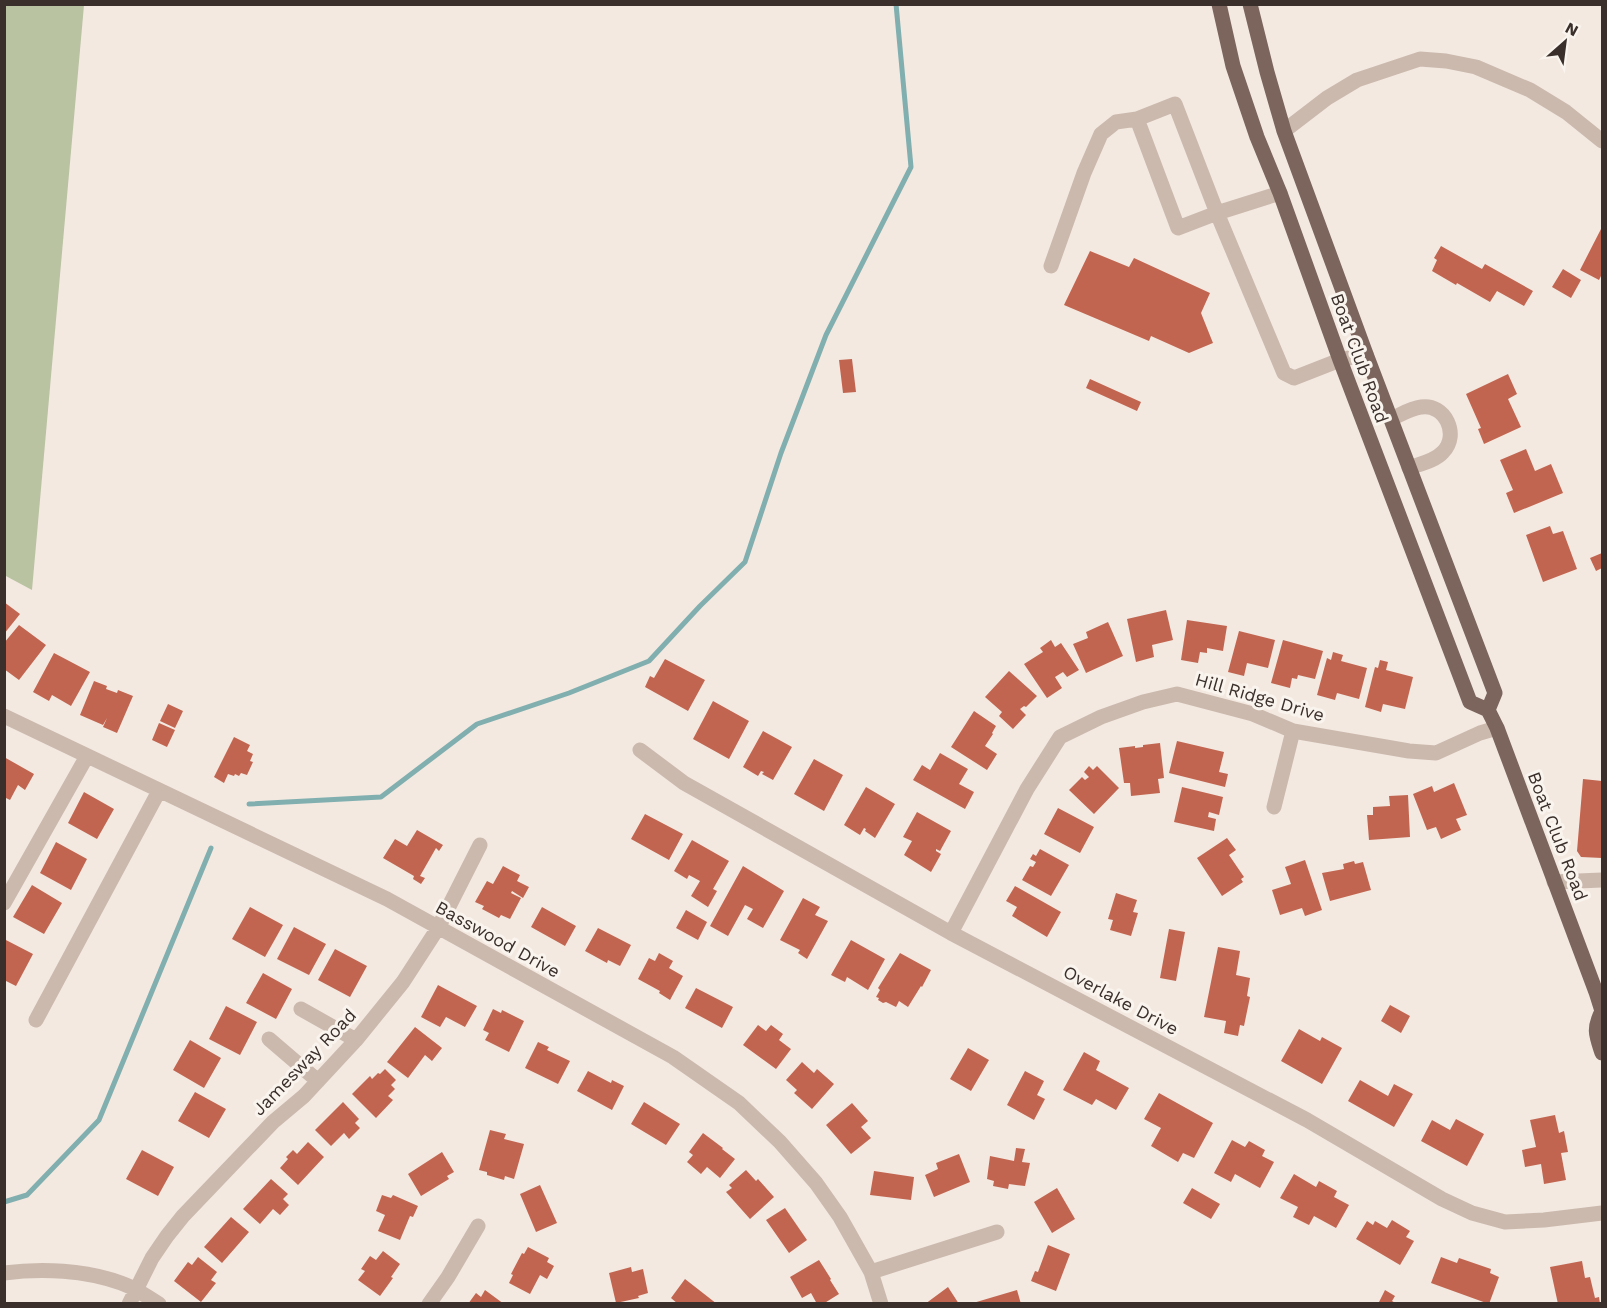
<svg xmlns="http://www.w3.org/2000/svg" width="1607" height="1308" viewBox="0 0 1607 1308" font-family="'Work Sans',sans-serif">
<rect width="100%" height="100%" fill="#f3e9e1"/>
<path fill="#b9c2a1" d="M5,4L84,5L32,590L4,575Z"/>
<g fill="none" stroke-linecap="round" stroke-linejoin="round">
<path stroke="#81afaf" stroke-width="5" d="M249,804L381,797L477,724L569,693L649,661L700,606L745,562L781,453L826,335L911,167L896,4
M4,1202L27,1195L99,1120L211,848"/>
</g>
<path fill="#c26550" d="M1601,229L1602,230V277L1601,276L1599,280L1580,270Z
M1441,246L1482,269L1485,264L1533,291L1524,306L1497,291L1490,302L1457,283L1456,285L1432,271L1437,260L1434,258Z
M1090,251L1129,267L1134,258L1210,293L1201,313L1213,343L1189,353L1151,336L1149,341L1064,305Z
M1563,269L1581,280L1571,298L1552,287Z
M852,359L856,392L843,393L839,360Z
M1508,374L1517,394L1508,399L1521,427L1484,444L1478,429L1481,428L1466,394Z
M1090,379L1141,402L1137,411L1086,388Z
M1526,449L1535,471L1551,464L1563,493L1514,513L1506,493L1513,490L1500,460Z
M1550,526L1553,534L1563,531L1577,569L1543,582L1526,535Z
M1602,553V568L1596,571L1590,558Z
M4,602L20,614L4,634Z
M1166,610L1173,640L1152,645L1154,657L1136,662L1127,619Z
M1187,620L1227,626L1223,651L1207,648V653L1200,652L1198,663L1181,660Z
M1108,622L1123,656L1086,673L1073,644L1088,638L1086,632Z
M19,625L46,645L19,680L4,669V643Z
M1239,631L1275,640L1268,668L1247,663L1244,676L1228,672Z
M1051,640L1055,647L1061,643L1079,670L1067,677L1063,672L1055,677L1062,688L1047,698L1024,664L1043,652L1040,648Z
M1283,640L1323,651L1315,679L1298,675L1297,679L1292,678L1290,688L1271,683Z
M1333,652L1343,655L1341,661L1367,668L1359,699L1337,693L1335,700L1317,695L1327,658L1331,660Z
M54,653L90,672L71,706L52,695L49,701L33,692Z
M665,659L705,680L688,711L645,687L650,676L654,678Z
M1380,660L1388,662L1386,670L1413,677L1405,709L1383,704L1381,712L1365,707L1375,667L1378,668Z
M1009,671L1037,696L1026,707L1024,706L1020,709L1026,715L1013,729L999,716L1002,712L985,697Z
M94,681L107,686L106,689L117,693L118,690L133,696L117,733L103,727L107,718L103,725L80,715Z
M713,701L749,721L729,759L693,739Z
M168,704L183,711L175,728L160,721Z
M974,711L996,726L992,733L993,734L985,746L997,754L987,770L951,747Z
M159,723L175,730L167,747L152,740Z
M763,731L792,747L773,780L762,774L764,772L761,771L758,776L743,767Z
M234,737L250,745L247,751L253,754L250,761L253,762L247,775L241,773L239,776L235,774L234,776L228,774L224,783L214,777Z
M1177,741L1224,752L1219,772L1228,774L1225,787L1169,773Z
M1160,743L1164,778L1158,779L1160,793L1131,796L1130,783H1124L1119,748L1135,746V748L1143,747V745Z
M940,753L968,769L959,784L974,792L965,809L913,780L922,765L930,770Z
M4,757L34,774L25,790L18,785L10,800L4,797Z
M814,759L843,775L824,811L794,794Z
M1089,766L1093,770L1097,766L1119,788L1094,814L1069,790L1082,777L1085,780L1089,777L1084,772Z
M1583,779L1602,781V858L1581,857L1577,851Z
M1454,783L1467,815L1456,819L1461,830L1441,839L1436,827L1427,830L1413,794L1432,786L1434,792Z
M866,787L895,804L875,838L865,831L866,829L864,828L860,835L844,825Z
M1182,787L1223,797L1219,815L1209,812L1208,817L1216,819L1214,831L1174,822Z
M84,792L114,809L97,839L68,823Z
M1408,795L1410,837L1369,840L1367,815H1373V807L1390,806L1389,796Z
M1058,808L1094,827L1080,853L1044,834Z
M917,812L951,831L940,851L936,849V851L941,854L931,872L904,855L912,841L903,837Z
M645,814L683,834L669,860L631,839Z
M417,830L443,845L439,851L436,848L420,876L425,878L421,884L413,879L414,876L383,858L395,839L407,846Z
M1227,838L1236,850L1229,855L1244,877L1241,879L1243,882L1222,896L1197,858Z
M692,840L729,861L713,889L717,891L708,907L691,896L700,881L689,875L687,879L674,871Z
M56,842L87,859L71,890L40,873Z
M1040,849L1069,865L1051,896L1022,880L1030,866L1033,867L1036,862L1030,859L1033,854L1036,856Z
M1305,860L1322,910L1305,916L1302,908L1280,915L1272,890L1291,884L1285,867Z
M1354,861L1355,864L1363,862L1371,890L1330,901L1322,873L1344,869L1343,864Z
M503,866L520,875L517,881L529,887L523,898L512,891L511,893L521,898L510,919L501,915L499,918L482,909L484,906L475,902L487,881L493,884Z
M743,866L784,891L763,928L747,919L753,909L745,905L728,936L710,926Z
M32,885L62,903L44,934L13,917Z
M1015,886L1061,912L1047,937L1012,916L1017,907L1006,901Z
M1116,893L1137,900L1133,912L1138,913L1131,936L1110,930L1113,920L1108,919Z
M803,898L820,907L815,915L828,921L807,959L798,953L800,950L780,940Z
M250,907L283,925L265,957L232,939Z
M542,907L576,926L565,946L531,927Z
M686,910L707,922L698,940L676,928Z
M294,927L326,944L309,975L277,959Z
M598,928L631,945L620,966L608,960L607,963L585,951Z
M1169,929L1185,932L1176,981L1160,978Z
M4,939L33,954L16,986L4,980Z
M851,940L885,959L868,990L847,977L845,982L831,975Z
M1218,947L1240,951L1236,975L1250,978L1247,996L1250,997L1244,1026L1240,1025L1238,1036L1224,1033L1226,1021L1204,1017Z
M335,949L367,966L350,997L318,980Z
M659,953L673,961L669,968L683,976L670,1000L659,993L660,991L638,979L649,958L655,961Z
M900,953L931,970L922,987L921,986L908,1007L899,1001L896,1007L886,1002L883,1003L878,1000L879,998L876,997L880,990L878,988Z
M263,973L292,989L276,1019L246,1003Z
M438,985L477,1006L465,1027L446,1017L440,1027L421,1017Z
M696,988L733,1007L722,1028L685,1008Z
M1390,1005L1410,1016L1401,1033L1381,1021Z
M226,1006L257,1022L240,1055L209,1039Z
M493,1009L501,1013L502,1010L524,1021L509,1052L485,1040L489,1033L483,1030Z
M758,1025L766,1031L771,1025L783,1034L779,1040L791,1049L776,1069L743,1045Z
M415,1027L442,1048L432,1061L425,1055L408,1078L387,1062Z
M1299,1029L1320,1041L1322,1037L1342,1048L1322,1084L1281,1061Z
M190,1040L221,1058L204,1088L173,1070Z
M538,1042L549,1047L547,1050L570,1061L558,1084L525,1068Z
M968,1048L989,1060L971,1091L950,1079Z
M1084,1052L1100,1061L1096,1070L1129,1088L1116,1110L1096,1099L1092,1105L1063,1090Z
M802,1062L814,1073L817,1069L834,1084L812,1109L794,1093L797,1090L786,1080Z
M385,1069L396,1080L391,1085L395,1089L388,1096L393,1100L376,1118L352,1094L370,1076L372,1079L378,1073L380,1074Z
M588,1071L611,1083L612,1080L624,1086L612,1110L577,1091Z
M1025,1071L1044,1081L1037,1095L1045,1099L1034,1120L1007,1105Z
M1360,1080L1388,1096L1394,1084L1413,1094L1394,1127L1348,1101Z
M195,1092L226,1109L209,1138L178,1121Z
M1159,1093L1213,1123L1194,1158L1183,1153L1178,1162L1151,1146L1161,1128L1144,1119Z
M343,1102L359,1119L355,1123L360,1128L349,1139L344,1133L331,1146L315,1130Z
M644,1102L680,1124L666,1145L631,1124Z
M852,1103L868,1121L861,1127L871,1138L851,1154L826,1125Z
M1555,1115L1559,1133L1564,1131L1568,1152L1561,1153L1566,1180L1544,1184L1541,1164L1525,1167L1522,1150L1536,1147L1530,1120Z
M1456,1119L1484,1134L1467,1166L1421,1141L1432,1120L1450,1130Z
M490,1130L506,1134L504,1139L524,1144L514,1179L505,1176L504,1180L487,1175V1172L479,1170Z
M703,1133L723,1148L722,1149L735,1159L720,1178L707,1167L701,1174L687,1162L693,1155L689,1152Z
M1232,1140L1245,1147L1249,1141L1265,1150L1262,1156L1274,1162L1260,1188L1235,1174L1231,1182L1214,1173Z
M308,1142L324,1157L298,1185L280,1168L288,1159L286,1157L293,1150L297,1154Z
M1016,1148L1025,1149L1022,1162L1030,1163L1025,1186L1009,1184L1008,1189L993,1186L994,1181L987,1179L990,1156L1014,1161Z
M142,1150L174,1167L158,1196L126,1179Z
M442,1152L454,1172L447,1176L449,1179L421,1196L408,1174Z
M959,1154L970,1182L934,1197L925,1175L938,1169L936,1163Z
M746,1170L756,1181L758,1179L774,1197L750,1219L726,1192L732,1188L729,1185Z
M874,1171L914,1177L911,1200L870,1195Z
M1294,1174L1316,1187L1319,1181L1337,1191L1334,1197L1349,1205L1336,1228L1314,1216L1309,1225L1293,1217L1298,1207L1280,1198Z
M271,1179L288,1194L283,1199L289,1205L280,1215L273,1209L260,1224L243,1209Z
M540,1185L557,1223L536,1232L520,1194Z
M1057,1188L1075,1219L1052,1233L1034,1202Z
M1192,1188L1220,1204L1211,1219L1183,1203Z
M382,1195L391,1198L393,1195L418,1206L413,1217L410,1216L400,1240L378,1231L385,1215L376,1211Z
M785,1208L807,1240L789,1253L766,1220Z
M231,1217L249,1232L222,1263L204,1247Z
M1392,1220L1410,1231L1406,1237L1414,1241L1400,1265L1356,1239L1367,1221L1373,1225L1375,1221L1387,1228Z
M1048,1245L1070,1254L1056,1291L1031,1281L1035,1271L1038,1272Z
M528,1247L549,1258L547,1262L554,1266L547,1279L540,1275L530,1294L509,1283L513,1275L511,1274L522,1253L524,1254Z
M383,1251L400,1264L391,1277L393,1278L380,1296L358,1280L365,1271L361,1269L370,1256L376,1260Z
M198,1257L217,1272L211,1280L216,1283L201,1302L174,1281L188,1262L192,1265Z
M1441,1257L1457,1263L1459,1258L1491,1269L1490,1273L1499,1277L1489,1304L1431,1283Z
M819,1260L831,1279L830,1280L839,1294L823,1304H817L811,1293L802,1298L790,1277Z
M1582,1261L1585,1278L1590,1277L1595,1298L1599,1297L1600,1304H1558L1550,1267Z
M631,1267L632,1272L643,1269L648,1293L638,1296L639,1298L616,1303L609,1273Z
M685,1279L717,1304H678L671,1298Z
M948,1287L959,1304H925Z
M485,1290L504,1304H468L476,1293L481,1297Z
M1017,1290L1021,1304H973V1303Z
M1385,1290L1395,1296L1392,1301L1397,1304H1378Z"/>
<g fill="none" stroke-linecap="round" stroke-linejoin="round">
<path stroke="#cbb9ad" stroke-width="15" d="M1284,131L1327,98L1357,80L1420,59L1446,61L1476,67L1530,90L1566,112L1602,141
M1280,193L1217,213L1178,228L1137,119L1175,104L1217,213L1284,373L1294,378L1340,360L1366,354
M1051,266L1084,173L1101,134L1116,122L1137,119
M1391,419C1400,415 1411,408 1421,407C1445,403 1460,435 1443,452C1435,461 1420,464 1409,468
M4,716L387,899L673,1057L739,1103L780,1142L816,1183L840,1217L871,1272L881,1304
M640,750L684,783L951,933L1307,1120L1442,1199L1472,1213L1505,1222L1544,1220L1602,1213
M1274,807L1293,731
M1554,882L1602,880
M4,903L87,756
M951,933L1027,789L1060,737L1101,717L1143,702L1177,694L1253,714L1293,731L1409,751L1436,753L1480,733L1497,728
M301,1009L356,1040
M36,1020L159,791
M269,1039L318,1081
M871,1272L997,1232
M4,1273C42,1268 85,1270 121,1283C135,1288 147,1296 159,1304
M129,1304L152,1258L167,1236L183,1216L273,1122L304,1096L356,1040L403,982L438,928L480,845
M429,1304L448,1277L478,1226"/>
<path stroke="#7b655d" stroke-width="15" d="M1219,4L1233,66L1257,137L1280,193L1340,360L1470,702L1488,710L1497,728L1596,992L1602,1011C1593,1029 1596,1035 1602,1053
M1250,4L1267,72L1284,131L1366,354L1495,693L1488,710"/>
</g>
<g text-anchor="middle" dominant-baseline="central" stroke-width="6" stroke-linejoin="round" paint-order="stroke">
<g font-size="18" fill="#3a2f2b" stroke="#faf4ee">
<text transform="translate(1360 358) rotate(70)">Boat Club Road</text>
<text transform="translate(1260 697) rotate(16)">Hill Ridge Drive</text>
<text transform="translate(1558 836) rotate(69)">Boat Club Road</text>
<text transform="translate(498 939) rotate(29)">Basswood Drive</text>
<text transform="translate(1121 1000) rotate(28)">Overlake Drive</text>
<text transform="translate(304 1062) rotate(-46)">Jamesway Road</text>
</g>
</g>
<rect width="1607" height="1308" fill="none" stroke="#3a2f2b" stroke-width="12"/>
<g transform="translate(1565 42) rotate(28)" stroke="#faf4ee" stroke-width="4.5" paint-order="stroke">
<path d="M0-4.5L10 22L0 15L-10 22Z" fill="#3a2f2b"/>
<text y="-9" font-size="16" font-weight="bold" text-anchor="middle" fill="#3a2f2b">N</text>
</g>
</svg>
